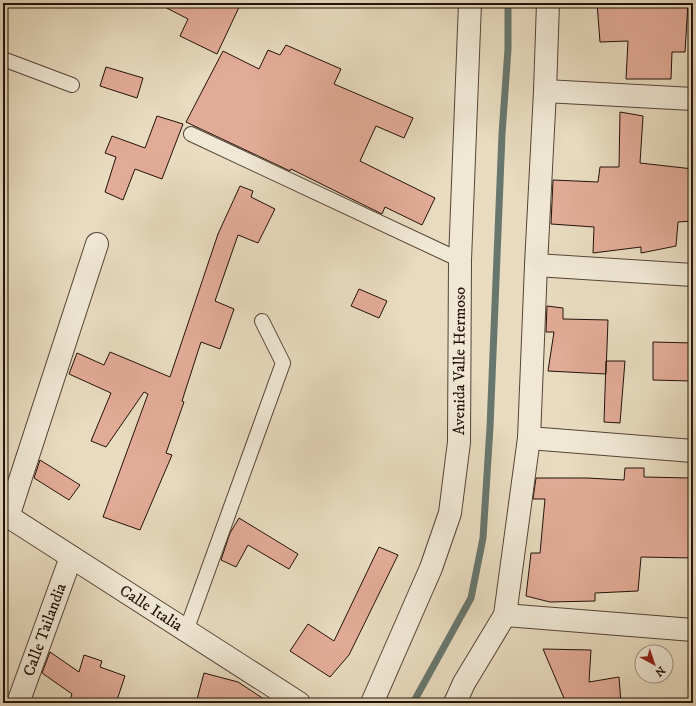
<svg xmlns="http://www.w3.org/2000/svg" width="696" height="706" viewBox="0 0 696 706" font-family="'IM FELL DW Pica',serif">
<rect width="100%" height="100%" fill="#e8dbbf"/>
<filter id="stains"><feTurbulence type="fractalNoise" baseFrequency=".005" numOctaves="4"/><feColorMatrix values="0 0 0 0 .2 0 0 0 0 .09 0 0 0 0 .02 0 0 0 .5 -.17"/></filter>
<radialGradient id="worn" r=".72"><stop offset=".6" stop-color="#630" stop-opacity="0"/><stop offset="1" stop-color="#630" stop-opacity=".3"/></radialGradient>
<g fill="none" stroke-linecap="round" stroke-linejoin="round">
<path stroke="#68776e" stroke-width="7" d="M413,703L471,598L483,538L490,427L502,134L508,49V3"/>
</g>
<path fill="#e2ab97" stroke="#221209" d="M157,3H241L217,54L180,36L188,19Z
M597,3H688L685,52H672L671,79H626L628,41L600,42Z
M286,45L341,69L334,84L413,118L404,138L376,126L360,161L435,198L422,225L385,207L382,214L291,169L290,171L186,122L223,51L259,69L268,50L280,55Z
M106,67L143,78L137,98L100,86Z
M620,112L643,116L640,163L693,169V221L678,222L676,246L641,253V247L593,253L594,227L551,224L553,180L598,182L600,167H619Z
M157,116L183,124L162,179L135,169L123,200L105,192L116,157L105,153L112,136L145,148Z
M240,186L253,191L251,197L275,209L258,243L238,235L215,301L234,309L220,349L201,342L182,401L184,402L166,453L172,455L140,530L103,517L148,394L144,392L106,447L91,441L111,393L69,374L77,353L104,365L110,352L170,377L218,234Z
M359,289L387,301L379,318L351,306Z
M547,306L563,308V319L608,320L606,374L548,371L554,332H546Z
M653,342L693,343V365L690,381L653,380Z
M606,361H625L620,423L604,422Z
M40,460L80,485L69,500L34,478Z
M625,468H644V477L690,478L689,528H693V558L641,557L638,591L595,593V601L550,602L526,596L531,553H540L545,499H533L536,478H587L624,480Z
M239,518L298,554L289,569L248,545L236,567L221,560L230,533Z
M379,547L398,555L349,655L330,677L290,651L308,624L334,641Z
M543,649L591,650L589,682L619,677L621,703H566Z
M50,652L79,672L84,655L102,661L100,667L125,676L116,703H69L72,694L42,673Z
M204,673L238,682L270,703H196Z"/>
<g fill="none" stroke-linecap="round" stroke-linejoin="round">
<defs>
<path id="service" d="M3,59L72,85
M191,134L460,260
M186,631L283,363L262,321"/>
<g id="minor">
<path d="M545,91L693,99"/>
<path d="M536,265L693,275"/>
<path d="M529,438L693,451"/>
<path id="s1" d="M3,513L299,703"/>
<path d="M8,517L97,244"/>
<path d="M505,615L693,630"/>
<path id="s2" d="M18,703L71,557"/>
<path d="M455,703L464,683L505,615L529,438L536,265L545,91L548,3"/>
</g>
<g id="tertiary">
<path id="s3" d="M372,703L431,568L450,513L459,442L460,260L470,3"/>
</g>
</defs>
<use href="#service" stroke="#544436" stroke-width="16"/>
<use href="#minor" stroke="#544436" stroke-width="24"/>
<use href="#tertiary" stroke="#544436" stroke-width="24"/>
<use href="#service" stroke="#f0e8d5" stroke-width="14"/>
<use href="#minor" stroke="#f0e8d5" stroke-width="22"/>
<use href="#tertiary" stroke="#f0e8d5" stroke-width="22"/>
</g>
<g text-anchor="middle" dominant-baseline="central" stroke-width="4" stroke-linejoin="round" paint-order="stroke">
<g font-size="16" fill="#221209" stroke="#f0e8d5">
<text stroke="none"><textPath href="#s3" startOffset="358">Avenida Valle Hermoso</textPath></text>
<text stroke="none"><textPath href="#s1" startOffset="176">Calle Italia</textPath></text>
<text stroke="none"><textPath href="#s2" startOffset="78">Calle Tailandia</textPath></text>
</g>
</g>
<rect width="696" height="706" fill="none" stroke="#e8dbbf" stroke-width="16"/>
<rect x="4" y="4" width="688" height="698" fill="none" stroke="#221209" stroke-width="2"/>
<rect x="8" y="8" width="680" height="690" fill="none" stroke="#221209"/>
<g transform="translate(654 664) rotate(140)"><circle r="19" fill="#f0e8d5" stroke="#9e9283"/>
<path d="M0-3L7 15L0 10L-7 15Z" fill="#8f2418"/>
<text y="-6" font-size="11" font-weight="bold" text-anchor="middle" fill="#221209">N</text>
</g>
<rect width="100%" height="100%" filter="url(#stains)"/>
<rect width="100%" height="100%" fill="url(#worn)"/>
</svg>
